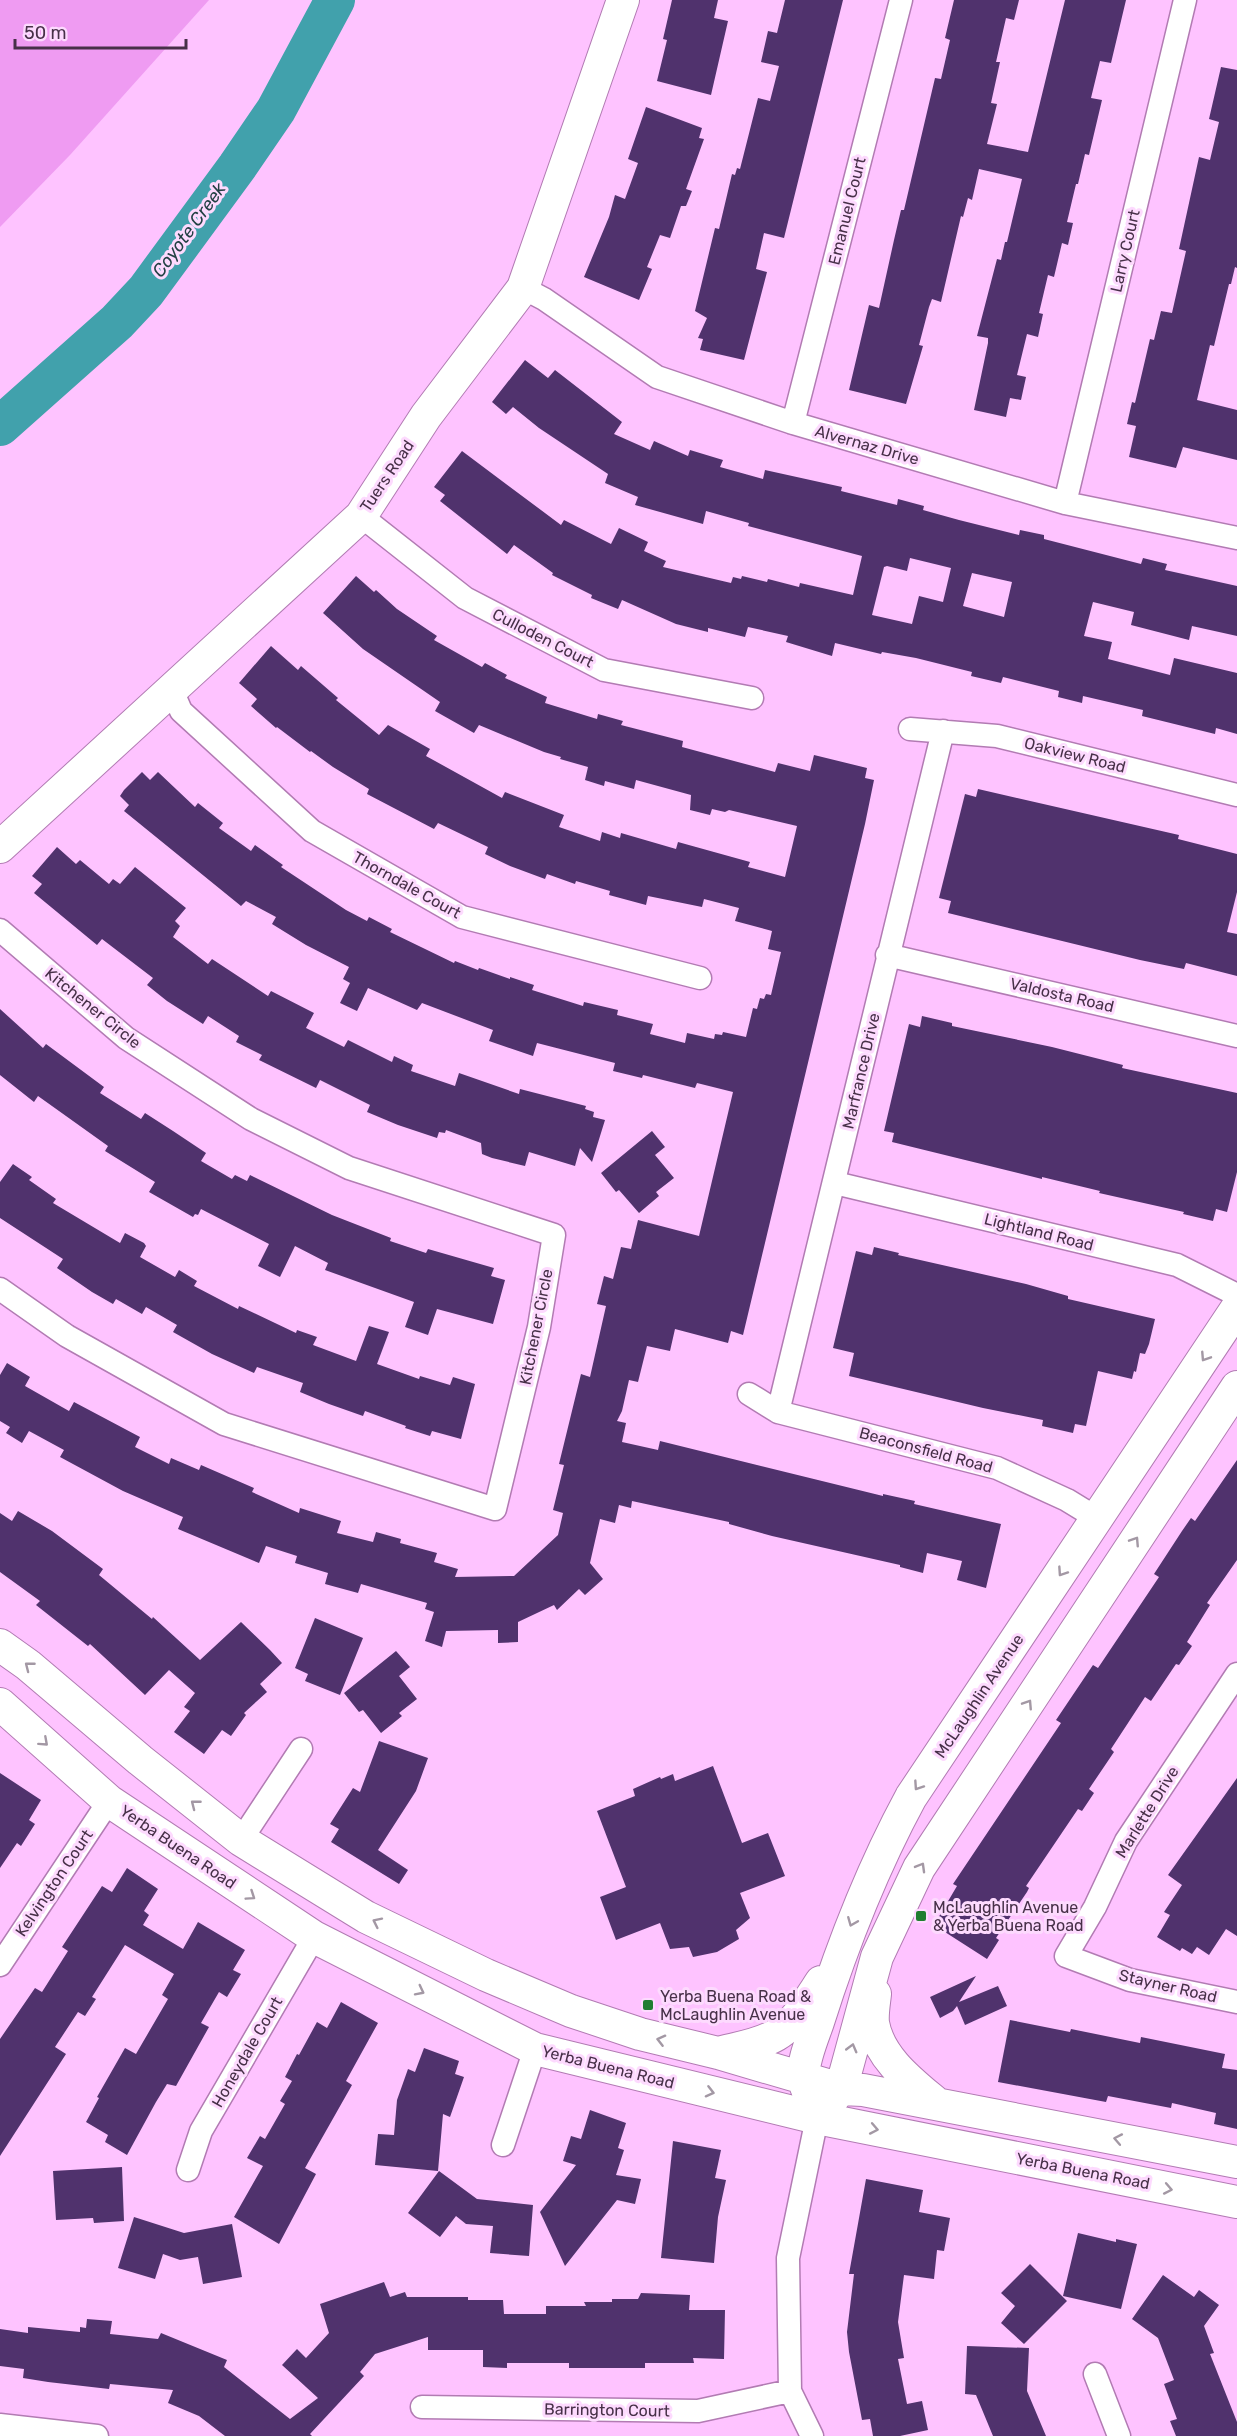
<svg xmlns="http://www.w3.org/2000/svg" width="1237" height="2436" viewBox="0 0 1237 2436" font-family="Rubik,sans-serif">
<rect width="100%" height="100%" fill="#fec3ff"/>
<path fill="#ef9bf2" d="M0,0H209L70,155L0,227Z"/>
<g fill="none" stroke-linecap="round" stroke-linejoin="round">
<path stroke="#41a1ac" stroke-width="40" d="M0,426L117,322L146,291L237,167L276,110L335,0"/>
</g>
<path fill="#50326d" fill-rule="evenodd" d="M672,0H718L714,18L728,21L711,95L657,81L667,40L663,39Z
M785,0H843L784,238L764,233L756,269L767,272L744,360L700,350L703,339L698,338L707,318L695,311L715,228L719,229L732,174L735,175L737,168L740,169L758,98L770,101L779,66L761,62L768,31L777,33Z
M954,0H1019L1014,20L1006,18L996,62H1000L991,103L997,104L987,144L1028,152L1065,0H1126L1111,63L1100,61L1091,98L1102,100L1089,155L1085,154L1078,184H1076L1067,222L1073,223L1068,245L1062,243L1054,277L1048,275L1039,313L1043,314L1038,337L1027,334L1017,375L1026,377L1021,400L1010,398L1006,417L974,410L988,343V338L977,336L997,259L1001,260L1005,242H1007L1022,179L979,169L972,200L968,198L963,217L961,216L941,302L932,299L929,307L919,345L923,346L906,404L849,390L869,305L879,308L894,240L901,210H904L935,78L941,79L950,40L945,38Z
M1221,67L1237,70V268L1235,267L1231,284H1229L1214,346L1210,345L1197,400L1237,410V460L1183,447L1176,468L1129,457L1136,426L1127,424L1132,402L1135,403L1150,339L1154,340L1161,311L1172,313L1186,251L1179,249L1199,157L1210,160L1219,122L1209,119Z
M646,107L702,128L699,138L704,139L686,189L692,191L686,206H681L670,238L660,235L647,267L652,269L639,300L584,277L609,217L615,195L625,199L638,163L628,159Z
M525,360L548,378L555,370L622,422L614,434L650,450L654,441L688,456L690,450L723,460L720,467L763,479L765,470L842,487L841,491L897,505L898,499L924,506L923,510L959,520L1019,535L1020,530L1044,535V539L1141,564L1143,558L1167,564L1165,570L1237,586V636L1192,626L1189,640L1131,625L1134,612L1093,602L1084,636L1112,642L1108,659L1170,675L1174,658L1237,673V734L1216,728L1215,734L1142,716L1143,710L1083,696L1082,703L1058,697L1059,691L1003,677L1001,683L971,676L972,672L916,658L882,652L881,654L835,643L832,656L786,642L788,636L748,627L745,637L708,628V632L676,624L622,600L618,609L591,598L592,595L552,575L553,573L514,545L507,554L440,501L445,495L434,487L462,451L561,525L564,520L611,544L619,528L648,542L644,551L666,561L663,567L731,583L733,577L741,579L742,576L767,582L768,579L799,587L800,583L853,595L862,556L748,526L749,523L706,511L703,524L635,505L638,497L605,483L608,474L539,428L513,407L506,414L492,402ZM910,558L951,568L943,602L919,596L912,624L872,615L884,567L887,566L907,571ZM972,573L1012,582L1004,617L963,606Z
M356,576L374,592L376,590L397,609L437,636L434,640L482,667L485,663L507,675L505,678L547,697L545,703L597,719L598,714L623,721L621,725L683,741L682,747L775,772L778,763L810,771L814,755L867,768L865,778L874,780L865,824L743,1335L731,1331L728,1343L675,1329L670,1351L647,1346L638,1382L629,1380L622,1411L617,1421L626,1423L622,1442L658,1450L660,1441L883,1496V1494L915,1501L914,1504L1001,1524L986,1588L957,1580L962,1561L927,1553L923,1573L900,1567V1565L772,1536L729,1524V1522L632,1501L631,1508L619,1505L615,1523L600,1519L590,1563L603,1579L585,1595L579,1589L557,1610L554,1605L518,1622V1642L498,1643V1630L446,1631L442,1647L425,1641L434,1612L425,1609L427,1603L361,1584L358,1593L325,1584L328,1573L295,1563L297,1556L266,1546L259,1563L178,1529L183,1517L123,1491L60,1457L64,1450L29,1431L22,1443L6,1433L10,1427L0,1421V1375L7,1363L30,1377L25,1386L69,1411L74,1402L140,1437L135,1447L169,1464L171,1458L199,1470L201,1465L254,1488L252,1492L299,1513L300,1508L341,1521L337,1533L373,1542L376,1532L401,1539L400,1543L437,1553L434,1562L458,1569L455,1577L514,1576L558,1535L563,1513L553,1510L564,1465L559,1464L581,1374L590,1377L606,1306L597,1304L604,1276L613,1279L621,1247L631,1249L638,1220L699,1236L733,1092L697,1083L695,1088L643,1075L642,1078L613,1071L615,1063L537,1043L533,1056L489,1041L493,1030L422,1003L417,1010L368,988L357,1011L340,1003L350,983L343,979L349,967L306,945L272,924L276,917L246,901L241,906L124,811L129,805L120,796L124,790L142,772L150,780L158,772L195,807L198,803L223,823L219,828L251,851L255,845L283,865L281,867L346,910L367,921L369,917L392,929L390,932L454,963L455,961L478,970L479,968L510,979V977L534,985L532,990L583,1006L584,1002L618,1010L617,1015L653,1024L650,1034L685,1043L687,1033L714,1039L715,1034L722,1035L723,1032L746,1037L753,1008L757,1009L760,998L764,999L766,994L771,995L781,952L768,949L772,931L735,921L739,908L704,899L702,907L648,896L646,905L609,895L610,891L576,881L575,884L547,874L545,879L510,866L485,854L488,847L438,823L434,829L367,794L369,789L333,767L311,751L310,752L277,727L276,728L251,706L257,699L239,683L271,646L298,670L301,666L338,698L336,700L379,735L388,725L430,749L426,756L502,798L505,792L564,815L559,827L600,841L602,832L620,838L621,833L676,849L678,842L750,862L748,867L785,877L797,826L729,810L725,812L712,809L710,815L690,810L691,795L636,780L634,789L605,781L604,786L585,780L588,767L560,759L561,757L544,752L479,725L474,733L435,711L440,702L363,649L323,613Z
M978,789L1179,835L1178,839L1237,854V892L1227,932L1237,934V976L1186,963L1184,969L1140,960L948,913L951,901L939,898L965,794L976,797Z
M57,847L76,864L80,860L109,884L113,879L120,884L135,867L186,908L175,921L180,926L173,937L208,964L212,959L268,996L271,991L314,1013L306,1028L344,1047L348,1040L392,1062L394,1056L413,1065L411,1071L455,1086L459,1073L519,1094L520,1089L586,1106L585,1109L594,1112L593,1117L605,1120L592,1162L580,1148L575,1166L529,1152L525,1166L492,1158L482,1154L481,1143L446,1130L445,1133L439,1132L437,1138L398,1125L367,1112L370,1105L320,1080L316,1088L259,1060L262,1055L236,1042L239,1036L208,1016L203,1024L167,1001L147,985L153,978L102,939L97,945L34,893L42,884L32,876Z
M0,1009L43,1048L46,1044L104,1087L100,1093L141,1119L145,1113L173,1131L206,1153L201,1161L232,1179L235,1175L247,1181L250,1175L332,1215L391,1238L390,1241L426,1253L428,1249L494,1268L491,1276L505,1280L493,1324L437,1309L428,1335L405,1327L414,1302L325,1270L328,1263L295,1246L280,1277L258,1266L269,1244L201,1209L198,1215L195,1214L193,1217L149,1192L155,1182L105,1151L108,1146L38,1096L34,1102L0,1075Z
M922,1016L952,1023V1026L1052,1047L1123,1065L1122,1068L1237,1093V1172L1227,1212L1216,1209L1213,1221L1183,1214L1184,1212L1099,1193L1100,1191L1042,1177V1179L892,1142L894,1133L884,1131L909,1024L920,1027Z
M652,1131L665,1147L655,1155L674,1178L656,1192L659,1196L639,1213L619,1190L616,1192L601,1173Z
M13,1164L32,1177L29,1180L56,1199L53,1203L120,1243L125,1233L144,1243L146,1246L140,1257L175,1277L179,1270L197,1281L194,1286L238,1309L239,1306L296,1333L297,1330L317,1337L313,1345L356,1361L369,1326L389,1332L377,1364L419,1379L420,1376L450,1385L453,1377L475,1384L461,1439L432,1431L430,1436L405,1428L406,1426L365,1411L363,1416L329,1404L300,1392L303,1383L257,1367L254,1373L212,1354L173,1332L177,1325L146,1307L142,1314L116,1299L113,1304L92,1292L57,1268L63,1259L0,1218V1182Z
M874,1247L899,1253L898,1255L1026,1284L1068,1296V1299L1155,1319L1149,1344L1145,1354L1140,1353L1136,1372L1134,1371L1132,1379L1098,1371L1086,1426L1075,1424L1073,1433L1042,1426L1043,1420L983,1408L849,1376L854,1353L833,1348L856,1251L872,1255Z
M1237,1460V1560L1207,1603L1210,1605L1187,1642L1192,1646L1179,1665L1176,1664L1151,1701L1145,1697L1111,1749L1114,1752L1089,1789L1094,1793L1082,1811L1078,1809L1026,1886L1029,1888L1027,1892L996,1938L999,1940L987,1959L934,1925L957,1886L953,1884L1061,1723L1056,1720L1093,1665L1098,1668L1159,1577L1154,1574L1182,1531L1191,1518L1195,1521Z
M18,1511L52,1531L103,1569L99,1575L152,1619L153,1617L200,1660L241,1622L270,1650L282,1663L260,1684L267,1692L244,1713L246,1715L231,1736L222,1730L204,1754L174,1732L190,1711L184,1707L195,1693L169,1670L145,1695L90,1644L88,1646L36,1605L40,1601L0,1572V1513L12,1521Z
M315,1618L363,1638L340,1695L305,1681L308,1674L295,1668Z
M396,1651L410,1667L399,1676L417,1699L399,1713L402,1716L381,1733L363,1710L359,1712L344,1693Z
M379,1741L428,1758L416,1791L378,1850L408,1870L399,1884L331,1842L339,1829L330,1824L353,1788L360,1792Z
M713,1766L742,1843L768,1833L785,1876L740,1893L750,1918L736,1930L739,1939L717,1952L693,1957L689,1947L670,1949L660,1923L616,1940L600,1897L626,1887L597,1811L635,1796L633,1789L660,1777L661,1779L673,1774L675,1781Z
M0,1773L41,1800L29,1820L35,1824L21,1846L17,1843L0,1868Z
M1237,1778V1936L1226,1929L1209,1955L1197,1947L1192,1954L1182,1948L1180,1951L1157,1937L1170,1915L1164,1912L1182,1885L1168,1875Z
M127,1868L158,1889L144,1911L149,1915L143,1925L183,1949L198,1922L245,1950L233,1970L241,1974L227,1997L219,1992L201,2023L209,2027L176,2086L167,2084L156,2102L127,2155L105,2142L108,2135L86,2122L99,2098L97,2097L125,2048L136,2054L168,1999L162,1995L174,1974L125,1945L92,1997L96,1999L85,2016L78,2012L55,2047L66,2054L0,2156V2039L35,1988L42,1992L68,1951L62,1947L102,1886L112,1892Z
M976,1976L959,2002L998,1986L1007,2006L965,2025L957,2006L953,2011L940,2018L930,1997Z
M341,2002L378,2023L346,2081L352,2085L305,2168L316,2174L279,2244L234,2217L263,2166L247,2158L260,2136L265,2139L285,2104L280,2101L292,2081L285,2077L297,2054L299,2055L317,2022L327,2028Z
M1010,2020L1070,2032L1071,2029L1140,2043L1141,2037L1225,2054L1222,2068L1237,2070V2129L1214,2124L1216,2113L1172,2103L1171,2108L1108,2096L1106,2102L998,2082Z
M424,2048L459,2061L455,2074L464,2077L450,2117L443,2114L438,2171L375,2165L378,2134L394,2135L397,2100L408,2069L415,2072Z
M590,2110L626,2123L618,2148L624,2150L616,2175L641,2179L635,2204L617,2200L565,2266L540,2212L576,2165L563,2161L571,2136L581,2139Z
M673,2141L721,2150L715,2178L726,2180L718,2217L714,2263L661,2258Z
M122,2167L124,2221L94,2223L93,2218L56,2220L53,2171Z
M439,2171L477,2199L533,2205L529,2256L490,2253L493,2226L466,2224L456,2216L440,2237L408,2213Z
M866,2179L923,2190L919,2212L950,2218L944,2251L937,2250L934,2279L904,2275L898,2322L904,2358L898,2359L907,2404L922,2401L928,2430L900,2436H873L870,2419L862,2420L849,2352L847,2332L854,2274H849Z
M134,2217L184,2233L232,2224L242,2277L203,2284L198,2257L180,2260L163,2254L155,2279L118,2268Z
M1078,2233L1116,2242V2239L1137,2244L1121,2309L1063,2296Z
M1030,2264L1067,2301L1024,2344L1001,2323L1015,2306L1001,2293Z
M1163,2275L1194,2297L1199,2290L1219,2305L1204,2326L1214,2353L1210,2354L1237,2422V2436H1176L1170,2421L1177,2419L1164,2384L1174,2380L1158,2338L1132,2319Z
M384,2282L390,2297L405,2292L407,2297H468V2300H503L504,2314H546V2306H586L584,2302H612V2299H638L641,2293L690,2295L689,2310H725L724,2359L693,2358L694,2363H645V2368H569V2363H507V2368L483,2367V2350H428V2337L375,2354L360,2372L364,2376L310,2434L312,2436H225L199,2416L168,2403L173,2390L110,2384L109,2389L48,2382L23,2378L24,2369L0,2366V2329L28,2333V2327L80,2332V2327L86,2328L87,2319L112,2321L110,2334L158,2339L161,2333L227,2360L224,2367L290,2419L318,2398L282,2365L297,2349L306,2358L329,2333L320,2304Z
M967,2346L1029,2348L1027,2391L1046,2436H993L976,2395L965,2394Z"/>
<g fill="none" stroke-linecap="round" stroke-linejoin="round">
<defs>
<path id="street" d="M523,288L544,299L657,377L793,423L1065,503L1237,538
M793,423L901,0
M1065,503L1185,0
M361,516L465,598L604,670L752,698
M172,690L181,711L312,831L462,917L700,978
M910,729L997,736L1237,795
M0,930L126,1038L251,1119L349,1168L554,1235L539,1327L495,1509L224,1424L67,1336L0,1289
M887,955L1237,1036
M835,1183L1177,1265L1237,1295
M749,1394L778,1412L997,1468L1067,1500L1098,1519
M778,1412C835,1185 886,958 943,731
M1237,1674L1126,1841L1095,1907L1066,1956L1130,1980L1237,2002
M241,1840L301,1749
M0,1965L109,1801
M503,2145L535,2049
M188,2170L201,2131L314,1937
M1095,2374L1119,2436
M422,2407L698,2411L790,2391
M0,2425L97,2436
M812,2436L790,2391L788,2258L817,2118"/>
<path id="secondary" d="M0,847L361,516L426,416L523,288L623,0
M0,1645L28,1665L140,1760L241,1840L366,1917L486,1975L571,2011L640,2034L718,2053L841,2089L863,2090L1237,2162
M0,1704L109,1801L314,1937L535,2049L817,2118L1237,2202
M875,1994C874,2003 872,2014 873,2023C879,2058 911,2082 936,2103
M718,2053C737,2048 759,2045 776,2035C795,2024 809,2000 821,1982
M810,2097C808,2091 805,2085 804,2080C801,2064 813,2037 818,2022C843,1943 872,1869 911,1797L1237,1308
M827,2105L841,2089L877,1957L919,1868L1237,1387"/>
</defs>
<use href="#street" stroke="#b27bb3" stroke-width="25"/>
<use href="#secondary" stroke="#b27bb3" stroke-width="34"/>
<use href="#street" stroke="#fff" stroke-width="22"/>
<use href="#secondary" stroke="#fff" stroke-width="32"/>
</g>
<defs><path id="oneway-chevron" d="M-2-3.5L2.5 0L-2 3.5" fill="none" stroke-width="1.6" stroke-linecap="round" stroke-linejoin="round" transform="scale(1.5)"/></defs>
<g stroke="#a398a4">
<use href="#oneway-chevron" transform="translate(1205 1357) rotate(123)"/>
<use href="#oneway-chevron" transform="translate(1135 1541) rotate(-57)"/>
<use href="#oneway-chevron" transform="translate(1062 1572) rotate(124)"/>
<use href="#oneway-chevron" transform="translate(29 1666) rotate(-142)"/>
<use href="#oneway-chevron" transform="translate(1028 1704) rotate(-57)"/>
<use href="#oneway-chevron" transform="translate(44 1742) rotate(42)"/>
<use href="#oneway-chevron" transform="translate(918 1786) rotate(124)"/>
<use href="#oneway-chevron" transform="translate(195 1804) rotate(-142)"/>
<use href="#oneway-chevron" transform="translate(921 1867) rotate(-60)"/>
<use href="#oneway-chevron" transform="translate(251 1896) rotate(34)"/>
<use href="#oneway-chevron" transform="translate(377 1922) rotate(-154)"/>
<use href="#oneway-chevron" transform="translate(852 1922) rotate(112)"/>
<use href="#oneway-chevron" transform="translate(420 1991) rotate(27)"/>
<use href="#oneway-chevron" transform="translate(661 2040) rotate(-166)"/>
<use href="#oneway-chevron" transform="translate(852 2048) rotate(-75)"/>
<use href="#oneway-chevron" transform="translate(710 2092) rotate(14)"/>
<use href="#oneway-chevron" transform="translate(874 2129) rotate(11)"/>
<use href="#oneway-chevron" transform="translate(1118 2139) rotate(-169)"/>
<use href="#oneway-chevron" transform="translate(1168 2189) rotate(11)"/>
</g>
<g fill="#1f7e30" stroke="#fddafe" stroke-width="2">
<rect x="915" y="1910" width="12" height="12" rx="3"/>
<rect x="642" y="1999" width="12" height="12" rx="3"/>
</g>
<g text-anchor="middle" dominant-baseline="central" stroke-width="6" stroke-linejoin="round" paint-order="stroke">
<g font-size="16" fill="#473048" stroke="#fddafe">
<text transform="translate(847 211) rotate(-76)">Emanuel Court</text>
<text transform="translate(1125 251) rotate(-77)">Larry Court</text>
<text transform="translate(867 445) rotate(16)">Alvernaz Drive</text>
<text transform="translate(387 476) rotate(-56)">Tuers Road</text>
<text transform="translate(543 638) rotate(27)">Culloden Court</text>
<text transform="translate(1075 755) rotate(14)">Oakview Road</text>
<text transform="translate(407 885) rotate(29)">Thorndale Court</text>
<text transform="translate(1062 995) rotate(13)">Valdosta Road</text>
<text transform="translate(93 1008) rotate(39)">Kitchener Circle</text>
<text transform="translate(861 1071) rotate(-77)">Marfrance Drive</text>
<text transform="translate(1039 1232) rotate(14)">Lightland Road</text>
<text transform="translate(536 1327) rotate(-79)">Kitchener Circle</text>
<text transform="translate(926 1450) rotate(15)">Beaconsfield Road</text>
<text transform="translate(979 1696) rotate(-56)">McLaughlin Avenue</text>
<text transform="translate(1147 1812) rotate(-58)">Marlette Drive</text>
<text transform="translate(178 1847) rotate(34)">Yerba Buena Road</text>
<text transform="translate(54 1883) rotate(-56)">Kelvington Court</text>
<text transform="translate(1168 1986) rotate(13)">Stayner Road</text>
<text transform="translate(247 2052) rotate(-60)">Honeydale Court</text>
<text transform="translate(608 2067) rotate(14)">Yerba Buena Road</text>
<text transform="translate(1083 2171) rotate(11)">Yerba Buena Road</text>
<text transform="translate(607 2410) rotate(1)">Barrington Court</text>
</g>
<g font-size="16" fill="#473048" stroke="#fddafe" text-anchor="start">
<text x="933" y="1907">McLaughlin Avenue<tspan x="933" dy="18">&amp; Yerba Buena Road</tspan></text>
<text x="660" y="1996">Yerba Buena Road &amp;<tspan x="660" dy="18">McLaughlin Avenue</tspan></text>
</g>
<g font-size="18" font-style="italic" fill="#234144" stroke="#fddafe">
<text transform="translate(189 230) rotate(-54)">Coyote Creek</text>
</g>
</g>
<path d="M15 39v9h171v-9" fill="none" stroke="#473048" stroke-width="3"/>
<text x="24" y="39" font-size="18" fill="#473048" stroke="#fddafe" stroke-width="4.5" paint-order="stroke">50 m</text>
</svg>
